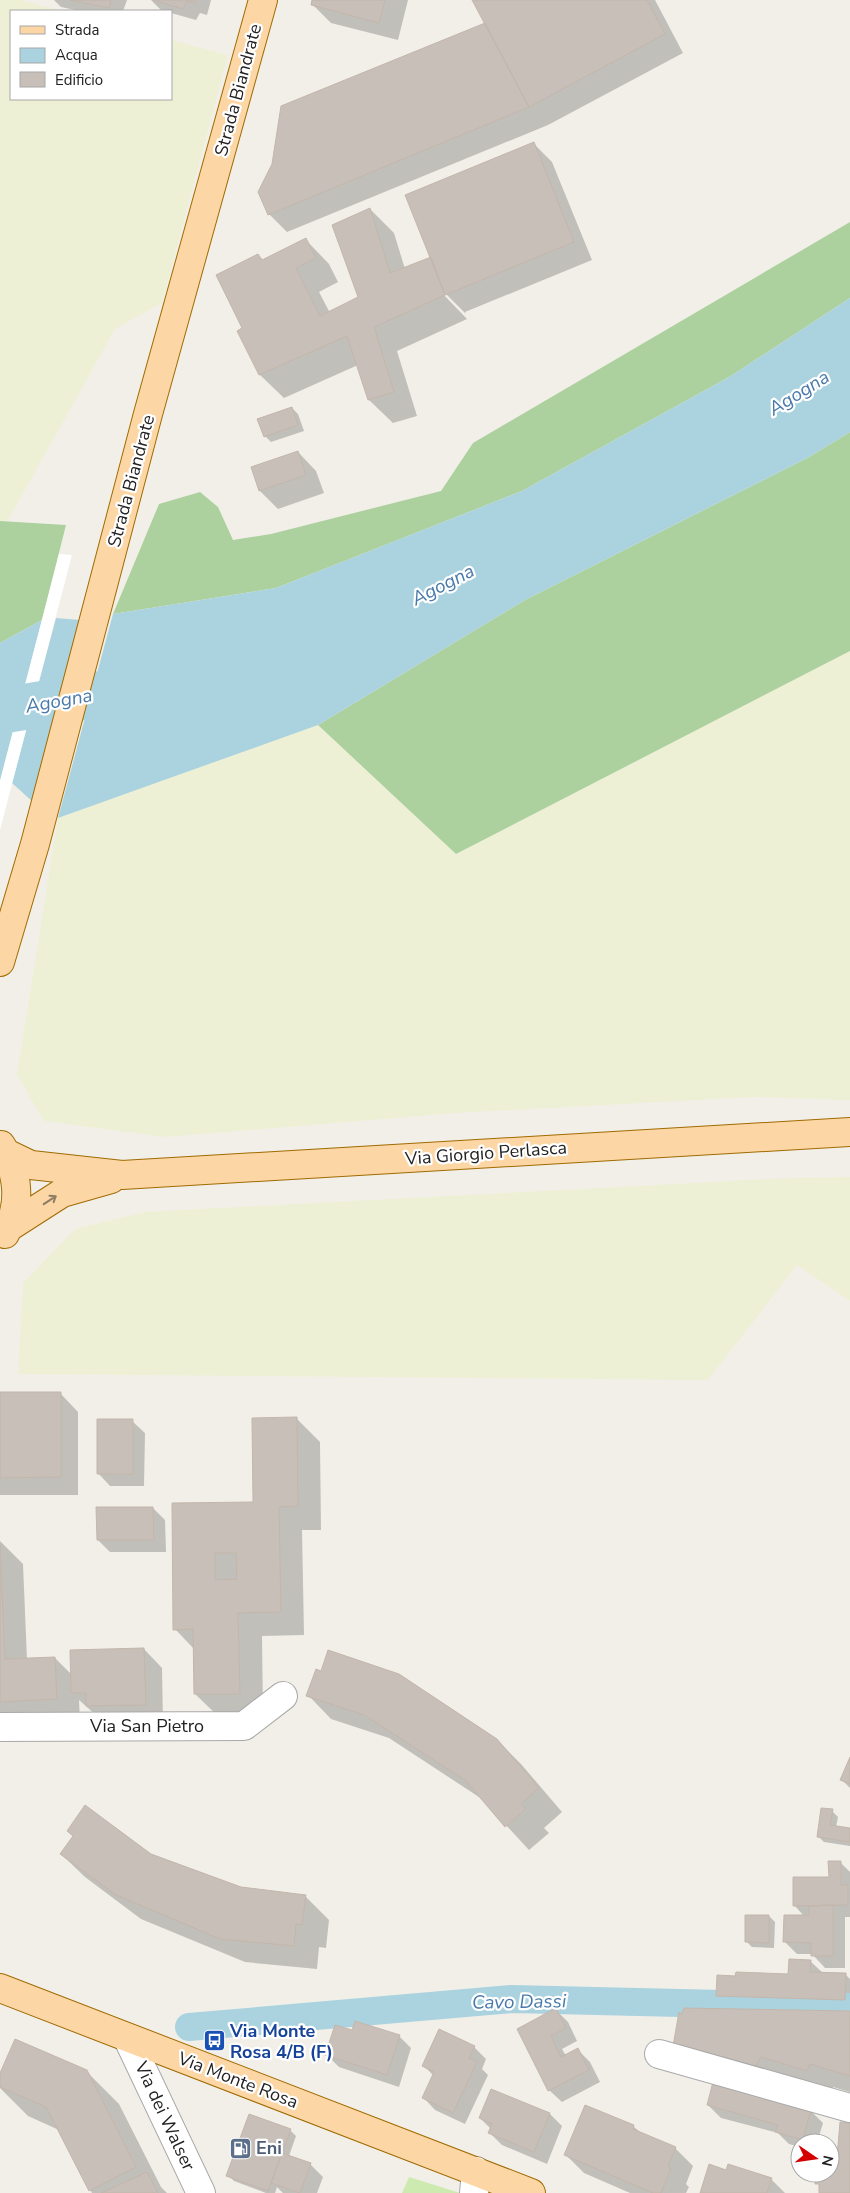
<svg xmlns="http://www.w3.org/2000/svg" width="850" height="2193" viewBox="0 0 850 2193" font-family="'Nunito Sans',sans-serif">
<rect width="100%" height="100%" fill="#f2efe9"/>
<path fill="#eef0d5" d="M0,0H20L62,11H11V99H171V40L228,55L162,303L115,329L7,522L0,521Z
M850,651V1100L755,1097L456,1113L165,1137L44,1121L17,1075L58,818L318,725L456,854Z
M850,1177V1301L797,1265L708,1380L18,1374L23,1283L75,1229L144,1212L789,1178Z"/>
<path fill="#cdebb0" d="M409,2177L460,2193H402Z"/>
<path fill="#add19e" d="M850,222V298L731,376L522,491L276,588L113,614L159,504L200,492L218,507L233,540L271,534L441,491L473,443Z
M850,432V651L456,854L318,725L525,600L809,457Z
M0,521L66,525L42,620L0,643Z"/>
<path fill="#aad3df" d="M850,298V432L809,457L525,600L318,725L58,818L113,614L276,588L522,491L731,376Z
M56,618L80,620L34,803L12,783Z
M42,620L0,781V643Z"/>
<path fill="#fff" d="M59,554L72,555L0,830V781Z"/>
<path fill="#0003" d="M54,0H127L123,11H80L61,7Z
M151,0H211L207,15L200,13L196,20L171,13V11H162Z
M314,0H408L398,40L331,23L312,4Z
M474,0H655L683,53L548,125L287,232L269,214L486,24Z
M534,144L552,162L592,260L465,312L466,314L445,293H442L467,319L397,351L417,416L393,423L369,400L358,365L284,398L260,375L239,331L243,329L258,255L264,261L306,240L329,264L338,282L319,292L330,313L359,298L370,209L394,233L405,269L432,258Z
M292,408L298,414L304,431L271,442L265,436Z
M298,452L316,471L324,493L278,509L260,491Z
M0,1393H60L78,1412V1495H0Z
M296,1418L320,1442L321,1530H302L304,1635L262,1636L263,1717H219L195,1694L194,1649L175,1629L173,1504L254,1503Z
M132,1421L145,1433L144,1486H110L98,1473Z
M153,1508L165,1520L166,1552H110L98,1540Z
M0,1541L23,1564L27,1660L55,1658L72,1675L144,1649L162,1668L163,1723L106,1724L79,1700L80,1722L0,1726Z
M308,1695L497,1740L521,1764L562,1812L544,1828L549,1833L529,1850L482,1799L389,1738L331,1719Z
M850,1760V1788L842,1780Z
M832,1811L838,1817L836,1827L850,1830V1846L824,1842L818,1836Z
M74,1836L150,1856L241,1888L305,1896L329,1920L326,1948L319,1947L317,1969L245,1962L141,1919L85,1877L61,1854Z
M840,1862L850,1872V1917H845V1968H825L812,1954H797L785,1942L804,1916L794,1905L830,1878Z
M769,1916L775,1922L774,1948L752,1947L746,1941Z
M810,1961L823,1973L845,1974L850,1979V2092L833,2087L831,2094H776L683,2016L732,2010L717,1995L789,1976Z
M556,2010L568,2022L577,2041L562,2049L566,2056L578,2050L590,2062L600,2082L562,2102L549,2090L519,2029Z
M352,2031L399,2036L411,2048L399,2087L339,2067L327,2055Z
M474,2047L486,2059L482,2069L488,2075L465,2124L435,2110L423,2097L434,2076L423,2065Z
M86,2071L119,2104L161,2187L167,2193H92L59,2130L28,2116L0,2088V2077Z
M708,2105L810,2110L823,2123L817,2143H800V2147L789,2144L778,2133L721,2118Z
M550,2114L562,2126L547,2164L502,2145L490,2133L491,2129L480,2118Z
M633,2126L642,2134L675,2148L693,2166L686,2184L689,2187L686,2193H630L584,2173L566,2155Z
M290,2130L296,2136L289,2156L310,2164L323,2177L317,2193H283L277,2187L275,2193H266L234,2181L228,2175Z
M727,2172L771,2179L785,2193H701Z"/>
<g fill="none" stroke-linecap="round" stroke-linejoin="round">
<path stroke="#aad3df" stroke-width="28" d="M189,2027L512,1999L850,2007"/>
<path stroke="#aad3df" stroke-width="46" d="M0,711L155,685"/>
</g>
<path fill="#c7bfb8" stroke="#c4b6ab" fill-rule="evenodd" d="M70,0H111L109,8Z
M153,0H196L195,3L187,1L183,9Z
M312,0H385L379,23L311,5Z
M472,0H647L665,34L529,107Z
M485,23L529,107L268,215L258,192L272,164L281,106Z
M534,142L574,242L445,295L405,195Z
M370,208L390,273L431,257L445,295L374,327L394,392L368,400L347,336L259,375L237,331L242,328L216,275L258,254L262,260L306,238L316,258L296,268L320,316L358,297L332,225Z
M292,407L298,425L264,437L257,419Z
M298,451L306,475L259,491L251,467Z
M0,1392H61V1477L0,1478Z
M297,1417L298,1506L279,1507L281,1612L238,1613L240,1694H194L193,1629L173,1630L172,1503L253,1502L252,1418ZM215,1553H236L237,1579L215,1580Z
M97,1419H133V1474H97Z
M96,1507H153L154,1540H97Z
M0,1544L5,1659L55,1657L57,1699L0,1702Z
M144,1648L146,1705L86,1706V1693H71L70,1650Z
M328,1650L399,1674L497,1739L539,1788L521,1804L526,1809L505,1827L465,1780L364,1715L306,1696L316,1669L321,1671Z
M850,1757V1784L840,1780Z
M85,1805L151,1854L241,1887L306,1895L302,1925L296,1924L294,1946L220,1939L116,1895L60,1854L73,1836L67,1831Z
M821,1808L833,1809L830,1825L850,1828V1842L817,1837Z
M828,1861H841V1885H848V1905L793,1906V1877H829Z
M833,1905V1956H811V1943L783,1942L784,1915H809V1906Z
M745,1915H769V1943L745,1942Z
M789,1959L811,1960L810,1972L846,1973L845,2000L716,1996L717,1975L735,1976L736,1972L788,1974Z
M556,2008L566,2028L551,2036L561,2057L578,2048L589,2070L548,2091L517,2029Z
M684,2008L850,2011V2076L810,2064L807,2071L761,2057L752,2071L673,2046L679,2012L682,2014Z
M355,2021L400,2035L387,2075L325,2055L335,2025L352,2030Z
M439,2029L475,2046L469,2058L477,2062L453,2113L422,2098L434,2072L422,2066Z
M15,2039L87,2070L136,2167L89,2191L46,2107L0,2087V2073Z
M713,2082L811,2109L803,2140L775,2132L778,2125L707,2105Z
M491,2089L550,2113L534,2152L488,2133L492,2124L479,2118Z
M585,2105L634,2125L633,2129L676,2147L668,2166L671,2168L661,2193H653L564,2155Z
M249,2114L291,2129L268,2191L226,2176Z
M840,2122L850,2123V2193H819V2184H815L816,2173H830V2157H837Z
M282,2153L311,2163L300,2193L271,2183Z
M709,2164L726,2170L728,2164L772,2178L767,2193H700Z
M147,2172L158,2193H101Z"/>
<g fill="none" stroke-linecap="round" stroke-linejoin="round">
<defs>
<path id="minor" d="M0,1727L244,1726L283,1696
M128,2039L201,2193
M659,2054L850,2108
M474,2193L476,2171"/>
<path id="major" d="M0,962L35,844L148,414L263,0
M1,1145C19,1172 22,1206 5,1234
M6,1153L31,1165L122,1175L850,1132
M9,1227L62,1193L111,1179
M0,1988L531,2193"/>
</defs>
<use href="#minor" stroke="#a9a9a9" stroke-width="30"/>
<use href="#major" stroke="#a06b00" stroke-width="30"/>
<use href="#minor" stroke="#fff" stroke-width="28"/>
<use href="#major" stroke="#fcd6a4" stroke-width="28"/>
</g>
<defs><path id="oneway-shaft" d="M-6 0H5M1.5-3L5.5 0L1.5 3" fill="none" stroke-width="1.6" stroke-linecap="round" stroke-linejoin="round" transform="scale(1.25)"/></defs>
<use stroke="#8f7c63" href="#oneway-shaft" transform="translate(50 1200) rotate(-33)"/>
<defs>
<symbol id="bus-square" viewBox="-11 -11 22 22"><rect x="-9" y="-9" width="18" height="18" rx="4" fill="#1a4fb4" stroke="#fff"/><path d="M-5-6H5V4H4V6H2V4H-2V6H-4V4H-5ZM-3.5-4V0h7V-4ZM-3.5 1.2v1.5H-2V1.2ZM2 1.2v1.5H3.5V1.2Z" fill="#fff"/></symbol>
<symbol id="fuel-square" viewBox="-11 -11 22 22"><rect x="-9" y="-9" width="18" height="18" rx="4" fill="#5c6f8a" stroke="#fff"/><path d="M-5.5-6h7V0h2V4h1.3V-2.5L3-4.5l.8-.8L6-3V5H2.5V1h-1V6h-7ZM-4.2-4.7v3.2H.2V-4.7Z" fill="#fff"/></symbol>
</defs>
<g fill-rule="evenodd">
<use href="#bus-square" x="202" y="2028" width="25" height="25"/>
<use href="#fuel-square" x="228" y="2136" width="25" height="25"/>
</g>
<g text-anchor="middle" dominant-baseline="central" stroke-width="4.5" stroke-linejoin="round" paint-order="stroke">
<g font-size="18" fill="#222" stroke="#fff">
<text transform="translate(238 90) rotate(-75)">Strada Biandrate</text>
<text transform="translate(131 481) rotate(-75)">Strada Biandrate</text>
<text transform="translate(486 1153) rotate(-4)">Via Giorgio Perlasca</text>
<text x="147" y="1726">Via San Pietro</text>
<text transform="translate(238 2080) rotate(21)">Via Monte Rosa</text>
<text transform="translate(165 2116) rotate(65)">Via dei Walser</text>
</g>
<g font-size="18" font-weight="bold" fill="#164399" stroke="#fff" text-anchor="start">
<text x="230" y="2031">Via Monte<tspan x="230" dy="21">Rosa 4/B (F)</tspan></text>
</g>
<g font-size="18" font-weight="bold" fill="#4e5e75" stroke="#fff" text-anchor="start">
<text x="256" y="2148">Eni</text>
</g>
<g font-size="19" font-style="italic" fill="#4a7aab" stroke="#fff">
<text transform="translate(799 393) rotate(-32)">Agogna</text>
<text transform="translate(443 585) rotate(-27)">Agogna</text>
<text transform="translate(59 701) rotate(-10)">Agogna</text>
<text transform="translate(519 2002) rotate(-1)">Cavo Dassi</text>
</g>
</g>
<rect x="10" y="10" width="162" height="90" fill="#ffffff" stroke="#a7a7a7"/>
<rect x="20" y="26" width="25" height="8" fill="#fcd6a4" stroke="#a7a7a7"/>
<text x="55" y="35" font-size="15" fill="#222222">Strada</text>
<rect x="20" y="48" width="25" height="15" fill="#aad3df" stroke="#a7a7a7"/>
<text x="55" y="60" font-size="15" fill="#222222">Acqua</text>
<rect x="20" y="72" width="25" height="15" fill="#c7bfb8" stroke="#a7a7a7"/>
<text x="55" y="85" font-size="15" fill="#222222">Edificio</text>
<g transform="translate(815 2158) rotate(103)"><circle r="24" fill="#ffffff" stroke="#a7a7a7"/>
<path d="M0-4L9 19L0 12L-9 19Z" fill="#d40000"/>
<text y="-8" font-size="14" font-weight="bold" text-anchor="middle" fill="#222222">N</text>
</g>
</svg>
